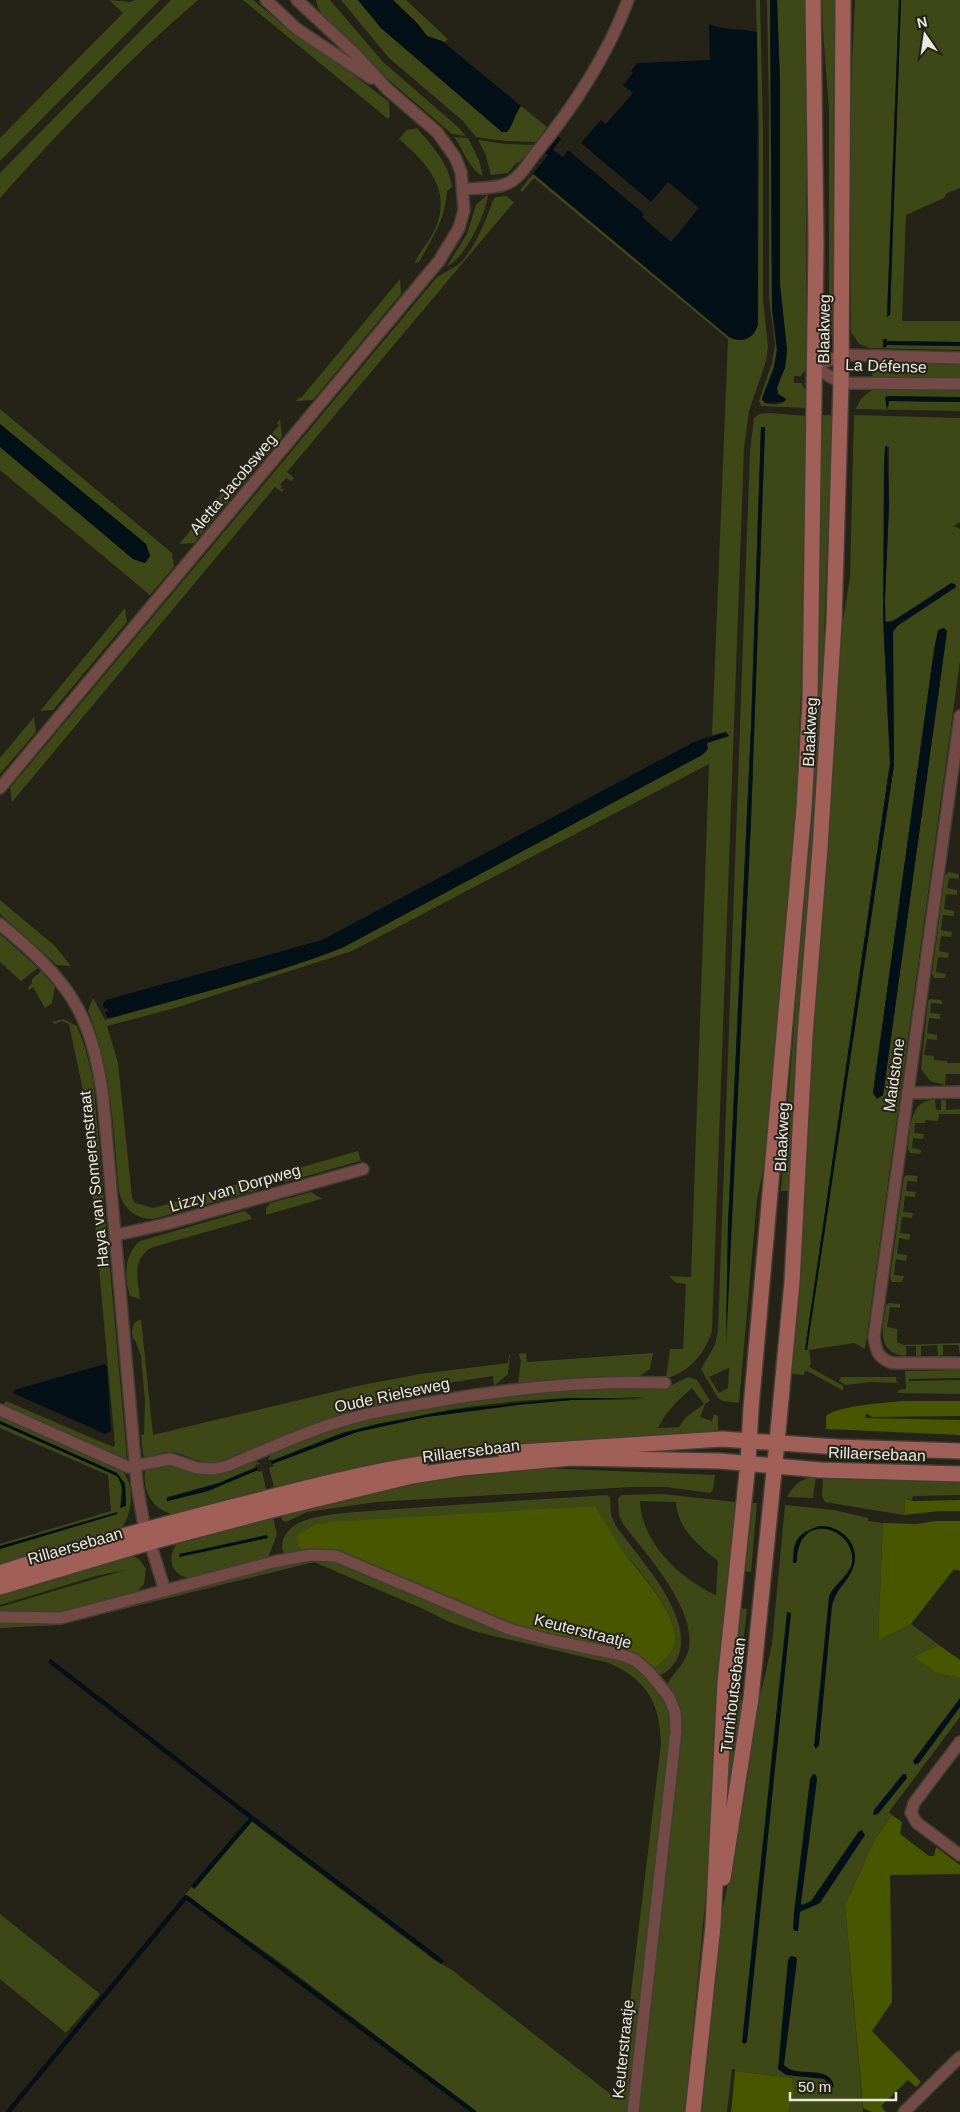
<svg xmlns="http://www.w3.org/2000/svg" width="960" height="2112" viewBox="0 0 960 2112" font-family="Arial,sans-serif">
<rect width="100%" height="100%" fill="#252217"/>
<path fill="#3e4817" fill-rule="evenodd" d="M109,0L130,2L135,0H160L0,161V138L123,13Z
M171,0H198C127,61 62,128 0,198V173Z
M243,0H253L288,29L342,66L389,102L390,116L388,119Z
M316,0H330L383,62L458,127L466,136L452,134L389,80L325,19L318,8Z
M341,0H358L381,28L502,132H507C514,124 514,115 521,106L547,127L536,142L506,141L476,137L463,121L389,58Z
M393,0H406L448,39L445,42L427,36L418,24Z
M756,0H760L763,132V299L768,347L766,361L749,411L744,448L712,1331C705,1353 689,1373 666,1378L670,1349H683L686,1284L676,1283L669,1276L691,1277L709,764L352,951L175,1008L107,1026L118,1063L132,1197L135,1203L154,1208L259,1178L258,1190L153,1219C135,1219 122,1208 119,1190C113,1129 112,1068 88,1011L93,998L105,1020L219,988L316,958L342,948L702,755L707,743L729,736L726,732L712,735L728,339L534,178L522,192L520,190L533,174L729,337C742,344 755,338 758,323L759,125Z
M767,0H770L772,309L777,350L774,367L762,398L765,403C772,405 781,406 786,399L778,394L777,389L786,362L787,350L780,285V82L777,0H807L806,369L801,376H794V383H801L806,391V408L761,406L759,401L772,363L775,344L769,298V109Z
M822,0H834V335H829V110L823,31Z
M855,0H899L887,316L890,315L901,0H960V188L947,193L944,198L906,215L902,321H960V342L887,341L886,347L887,345L960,346V350L870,348L859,344L851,332L850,106Z
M417,128C432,146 449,163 452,187L447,191C445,220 433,237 419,262L415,263C417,255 428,243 432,235C455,193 429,165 399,139L407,130Z
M454,137L468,138L479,160L483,176C468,168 464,150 454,137Z
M478,140L505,144L534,145L519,163L517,162L508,173L491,175L485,153Z
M488,196C485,215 465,259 447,266L467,234L476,205L487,195Z
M506,196L514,202L287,472L294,478L291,481L286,478L280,485L282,486L280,489H284L282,492L275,487L12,802L10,788L437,277C444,272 451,270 458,265C474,251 486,220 493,200L496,197Z
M400,279L401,294L313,400L296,401L299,397L301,398Z
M873,362L960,364V380L872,378Z
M880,388L960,389V397H886L888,409L889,401L960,402V411L856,409C860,398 868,390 880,388Z
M0,409L172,553L174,567L150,595L0,470V447L133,559L144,563L150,556L146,544L0,424Z
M771,413L806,416L804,626L796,801L769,1140L757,1200L739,1403L723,1401L718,1398L701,1369L715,1345L718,1331L750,451L754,418L759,414ZM761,427L765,428L751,821L726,1331L728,1224L751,727ZM729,1368L728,1388L719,1393L709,1377Z
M821,415H832L821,722L795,1071L789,1191H781L808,849L817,701Z
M854,415L960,418V522L954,526L960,529V661L865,1349L854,1343L809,1350L811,1363L809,1367L842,1385L844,1388L842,1390L807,1371L804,1372V1375L791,1374L801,1260L809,1087L828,850L840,640L850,577ZM885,447H889V505L885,599L886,624L956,587L897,626L893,632L894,765L855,1020L824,1237L805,1350L890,763L883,616ZM945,628L947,633L944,653L883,1096L873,1093L934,650L938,632Z
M280,419L282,437L194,543L181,544L180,543L279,425L277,423Z
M125,608L127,622L53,710L40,711Z
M34,717L36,732L0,774V758Z
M949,872L958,874L959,876V879L949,878L947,888L957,890V895L946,894L944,909L954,911V916L943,915L941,930L952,932L951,937L941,936L939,951L949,953L948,958L938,957L936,972L946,974L945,978H934L932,974L945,875Z
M0,900L55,946L71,966L57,965L0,914Z
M0,934L38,968L21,981L0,962Z
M41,971L55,987L52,1003L45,1008L33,987L29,990L28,988L32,983V979Z
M930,999L941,1000L942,1002V1004L931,1003L930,1013L940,1014V1019L929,1018L927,1033L937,1035V1040L927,1039L924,1055L934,1056V1060L947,1061V1063H960V1074H946L945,1085L930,1081L921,1069L928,1001Z
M63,1019L77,1026L85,1047L93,1079L127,1459L3,1405L6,1401L113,1447L115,1445L83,1091L69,1024L62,1021L54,1024L53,1022Z
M935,1100L936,1110H941V1100H946V1110L960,1109V1114H939L938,1121L926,1120L925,1123H915L914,1133L924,1134L923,1139L913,1138L912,1148L921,1150V1152L919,1154L910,1153L908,1149C910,1130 909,1099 935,1100Z
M358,1151L368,1187L360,1161L285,1182L281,1173Z
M907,1175L917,1176V1182L907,1181L906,1191L916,1192L915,1197L905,1196L903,1212L913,1213L912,1218L902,1217L900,1233L910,1234L909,1240L899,1238L897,1254L907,1255L906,1261L896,1259L894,1275L904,1276L902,1282H892L890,1278L904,1177Z
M311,1192L321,1198L323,1201L321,1199L266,1215V1209L270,1203Z
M244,1211L250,1215L252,1219L153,1247C131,1258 138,1279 140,1299L130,1296C124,1277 124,1254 140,1241Z
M889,1303L900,1304V1308L890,1307L887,1327L897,1329V1342L904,1345L960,1343V1355L958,1345H943V1355L938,1356L937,1345L921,1346V1356H916V1346H906V1356C875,1354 883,1326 886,1305Z
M141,1319L153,1435L362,1385L420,1374L508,1363L509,1355L526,1353L527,1362L653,1353L650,1369L640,1376H604L518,1383L521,1361L519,1354L510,1355L508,1374L494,1386L493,1376L409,1389L410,1399L327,1419L220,1462C195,1465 188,1453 169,1452C161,1452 153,1456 146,1459L143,1455L141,1435L144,1434L145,1401L141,1356L135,1340L133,1339L132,1330L134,1323Z
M960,1370V1378L909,1379V1383L910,1381L960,1380V1394L898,1393V1390L906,1389L905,1371Z
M688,1377L697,1380L710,1401L705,1404L700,1417L712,1421L714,1414L718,1416V1433C625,1440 531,1443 438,1457C383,1465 329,1479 275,1491L269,1468L274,1466L272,1464L357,1432L426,1417L517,1405L571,1400L647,1398C632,1396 614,1399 598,1398C486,1397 374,1419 271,1461L272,1459L268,1460L271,1454L341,1427L394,1414L523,1394L587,1388H666ZM692,1388L704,1404L685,1418L679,1427L658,1428C666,1411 678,1400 692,1388Z
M841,1377H896L897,1383L871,1382L846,1385L839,1381Z
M0,1417L123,1472C136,1487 132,1519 118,1532L0,1568V1549L117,1514V1512L0,1546V1544L111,1511L108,1475L0,1428V1424L117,1476L122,1484L120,1507L126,1506L125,1484L117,1473L0,1421Z
M256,1461L260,1464L255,1465L256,1467L219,1483L167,1497V1501L208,1491L258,1470V1472L262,1471L267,1493L178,1515C155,1513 142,1493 145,1471C152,1468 161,1464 168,1464C181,1464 194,1475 208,1475C226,1475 240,1465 256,1461Z
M541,1468L715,1475L713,1490L710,1493L666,1487H631L376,1502L307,1512L286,1522L282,1520L280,1512L415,1483L467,1475Z
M816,1476L813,1498L787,1497C794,1484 801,1479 816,1476Z
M823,1476L960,1479V1495L913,1496L912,1500L905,1499L904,1515L825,1502L822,1496Z
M662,1494L736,1502V1511L709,1862L685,2112H637L681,1740V1723L667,1686C669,1676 687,1664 689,1647C695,1607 646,1554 623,1524L619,1515L618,1499L621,1495ZM640,1501L676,1502C677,1528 699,1546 718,1561L716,1595C680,1579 641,1542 640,1501Z
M607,1495L610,1498L611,1515L616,1526C639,1559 699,1620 676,1661C672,1667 666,1674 659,1675L653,1669C664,1661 677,1651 675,1636C671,1604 640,1573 621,1548C611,1535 603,1520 594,1506L511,1512L288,1554L283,1552C279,1539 289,1527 301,1522C320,1513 361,1512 383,1510C458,1504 532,1500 607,1495Z
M746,1503H757L751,1572L740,1571Z
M785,1505L834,1510L868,1518V1521L883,1523L878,1639L911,1624L939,1645L913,1657L937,1673L960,1678V1717L889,1812L892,1815L875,1839L845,1905L863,2112H788L794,2094L792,2078L735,2071V2069H732L727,2112H700L721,1918L746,1790L755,1719L772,1644Z
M272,1514L277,1534L268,1558L192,1579C171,1576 166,1559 177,1543ZM267,1535V1538L179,1557L180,1554Z
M127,1553L139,1559L146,1569L144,1584L135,1594L57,1614L0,1613V1607L125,1570L96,1576L0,1605V1591Z
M329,1559L630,1663C656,1680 667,1697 672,1728L628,2112H477L285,1966L185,1895L248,1819L433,1959L452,1970L618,2100L661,1744C660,1703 647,1680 609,1663L477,1632L449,1622L421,1608L314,1562L59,1625L0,1628V1622L52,1623L300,1561Z
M736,1607L747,1609L741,1662V1718L731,1782H726Z
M0,1914L100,1994L66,2033L0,1979Z"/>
<path fill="#495600" d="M906,1401H960V1416L872,1417L866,1413L865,1418L960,1420V1435L826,1429V1416C836,1406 890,1402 906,1401Z
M905,1499L914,1501L960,1500V1511H939L904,1515Z
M595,1506C603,1519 611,1533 619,1545C637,1572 671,1603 675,1636C677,1651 664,1661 653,1669L558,1638L512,1624L337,1551L317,1549L301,1551L296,1536L315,1525L331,1522Z
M936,1521H960V1571L954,1569L911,1624L878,1640L883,1523L917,1524Z
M939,1645L960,1660V1678L937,1673L913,1657Z
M892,1815L902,1822L900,1834L929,1856H934L936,1847L960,1865V1874L890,1875L892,2002L872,2031L921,2082L916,2087L908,2080L881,2106L886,2112H872L863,2108L845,1905L875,1839Z
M735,2071L792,2078L794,2094L788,2112H731Z"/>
<path fill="#041018" d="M358,0H393L418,24L427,36L442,41L521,106C514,115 514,124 507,132H502L381,28Z
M770,0H777L780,82V285L787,350L785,368L777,387L778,394L786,399L784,402L765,403L762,399L774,367L777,350L772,309Z
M899,0H901L890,315L887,317Z
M709,24C726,31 740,28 757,32L758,324C755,338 742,344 729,337L534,174L532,175L548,155L545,153L558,136L561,139L553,150L563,157L568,150L644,214L642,217L671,242L699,208L668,182L651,202L581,143L601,120L606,124L633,93L623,85L633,73L631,71L637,63L710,60Z
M883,339H887V341L960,342V346L887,345L885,348L883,347Z
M887,396L960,397V402L889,401L887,410L885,398Z
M0,424L146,544L150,556L145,563L133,559L0,447Z
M761,427H765L751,821L726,1347L728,1224L751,727Z
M887,445L889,505L885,599V622L893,621L951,583L955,584L956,587L897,626L893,632L894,765L807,1350H805L890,763L883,616L884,467L885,447Z
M943,628L947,631L944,653L883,1095L877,1099L873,1093L934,650L938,630Z
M726,732L729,736L707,743L708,749L702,755L342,948C267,977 188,996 110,1018L107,1017L105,1012L108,1011L107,1008L104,1009L103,1004L106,1000L322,940L696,741Z
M105,1364L107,1368L111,1431L105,1434L13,1393L14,1390Z
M567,1398L647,1399L571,1400L517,1405L426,1417L357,1432L272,1464L271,1461L342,1433L377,1424L451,1410Z
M0,1421L117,1473L125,1484L126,1506L120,1508C124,1499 123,1484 117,1476L0,1424Z
M257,1467L258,1470L208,1491L168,1501L166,1500L167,1498L219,1483Z
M118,1512L117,1514L0,1549V1546Z
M820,1526C841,1525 862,1545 853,1568C848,1582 837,1587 832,1606L819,1745L816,1749L814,1746L829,1597C833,1584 850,1576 852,1562C856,1528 798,1509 797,1561L796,1563H793C793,1539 798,1533 820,1526Z
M267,1535L268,1538L179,1557L180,1554Z
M787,1612L791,1613L747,2042L744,2044L742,2042Z
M960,1698V1707L919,1763L915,1765L913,1761Z
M813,1774L816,1775L817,1780L801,1903L802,1905L811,1901L859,1831L862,1830L865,1835L820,1903L800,1912L798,1931H795L793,1929L794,1913L810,1779Z
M903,1774H906L907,1778L878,1814L873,1815L874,1810Z
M791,1956L796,1957L797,1960L784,2065C796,2079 829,2063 834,2086L832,2088L824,2079L786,2075L778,2069L788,1960Z"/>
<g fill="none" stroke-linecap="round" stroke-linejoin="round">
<path stroke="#041018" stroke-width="4.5" d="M51,1662L252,1818L194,1886
M252,1818L441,1961
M8,2112L186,1897L474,2112"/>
<defs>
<path id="street" d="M266,0L297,29L371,78
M464,189C477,188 494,189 506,184C519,179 527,165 535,154C573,108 607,56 628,0
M814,367L841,383L960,384
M814,367L841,355L960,358
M960,716L874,1337C876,1351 878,1358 892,1363H960
M0,788L439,261L459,228L464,210L461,172L455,157L437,132L387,89L356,55L297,0
M0,924C67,980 91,1009 103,1098L137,1484L143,1520L165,1591
M908,1093L960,1092
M116,1235L166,1224L363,1169
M0,1410L128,1467L170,1459L197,1468L214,1469L227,1466C268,1449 309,1430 352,1418C380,1410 409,1406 438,1401C513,1388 588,1380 665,1383
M0,1617L61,1618L277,1561L311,1555L336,1556L509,1629L550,1640L622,1655L635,1660L649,1672L669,1697L675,1712L676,1731L633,2112
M960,1742L914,1803L911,1813L917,1823L960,1855
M904,2112L960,2057"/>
<path id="secondary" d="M505,1453L722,1439L838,1447L960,1451
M0,1573C71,1549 144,1530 216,1511C284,1494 351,1475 420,1464
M0,1587L151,1542L276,1509L412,1476L462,1468L571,1458L720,1461L820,1470L960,1474
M723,1878L751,1698L777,1442L792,1282L805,1036L820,848L834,622L841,383L843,0
M693,2112L713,1926L725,1682L748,1463L751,1408L804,808L810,702L816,242L813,0"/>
</defs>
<use href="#street" stroke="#413e33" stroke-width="14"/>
<use href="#secondary" stroke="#413e33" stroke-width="18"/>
<use href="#street" stroke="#734a45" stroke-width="11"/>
<use href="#secondary" stroke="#a05f57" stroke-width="15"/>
</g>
<g text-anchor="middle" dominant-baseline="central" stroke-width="4" stroke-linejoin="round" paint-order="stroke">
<g font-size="16" fill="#eae8e1" stroke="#252217">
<text transform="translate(824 329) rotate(-89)">Blaakweg</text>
<text transform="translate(886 366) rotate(2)">La Défense</text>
<text transform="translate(233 484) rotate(-50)">Aletta Jacobsweg</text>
<text transform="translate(810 732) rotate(-87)">Blaakweg</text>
<text transform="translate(894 1075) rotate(-82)">Maidstone</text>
<text transform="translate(782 1137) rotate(-87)">Blaakweg</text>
<text transform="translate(94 1179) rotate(-96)">Haya van Somerenstraat</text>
<text transform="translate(235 1188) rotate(-16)">Lizzy van Dorpweg</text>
<text transform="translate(392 1395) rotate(-12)">Oude Rielseweg</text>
<text transform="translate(471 1451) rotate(-7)">Rillaersebaan</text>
<text transform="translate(877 1454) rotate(2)">Rillaersebaan</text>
<text transform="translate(75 1546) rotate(-16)">Rillaersebaan</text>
<text transform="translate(583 1631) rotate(14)">Keuterstraatje</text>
<text transform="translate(733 1695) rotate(-83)">Turnhoutsebaan</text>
<text transform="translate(623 2049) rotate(-84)">Keuterstraatje</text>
</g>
</g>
<g transform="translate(925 35) rotate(347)" stroke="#252217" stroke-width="4" paint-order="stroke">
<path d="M0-4L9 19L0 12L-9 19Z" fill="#eae8e1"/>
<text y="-8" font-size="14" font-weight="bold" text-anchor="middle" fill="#eae8e1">N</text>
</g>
<path d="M790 2092v8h106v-8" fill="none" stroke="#eae8e1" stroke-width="2.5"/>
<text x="798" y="2092" font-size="15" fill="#eae8e1" stroke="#252217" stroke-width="4" paint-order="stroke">50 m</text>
</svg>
